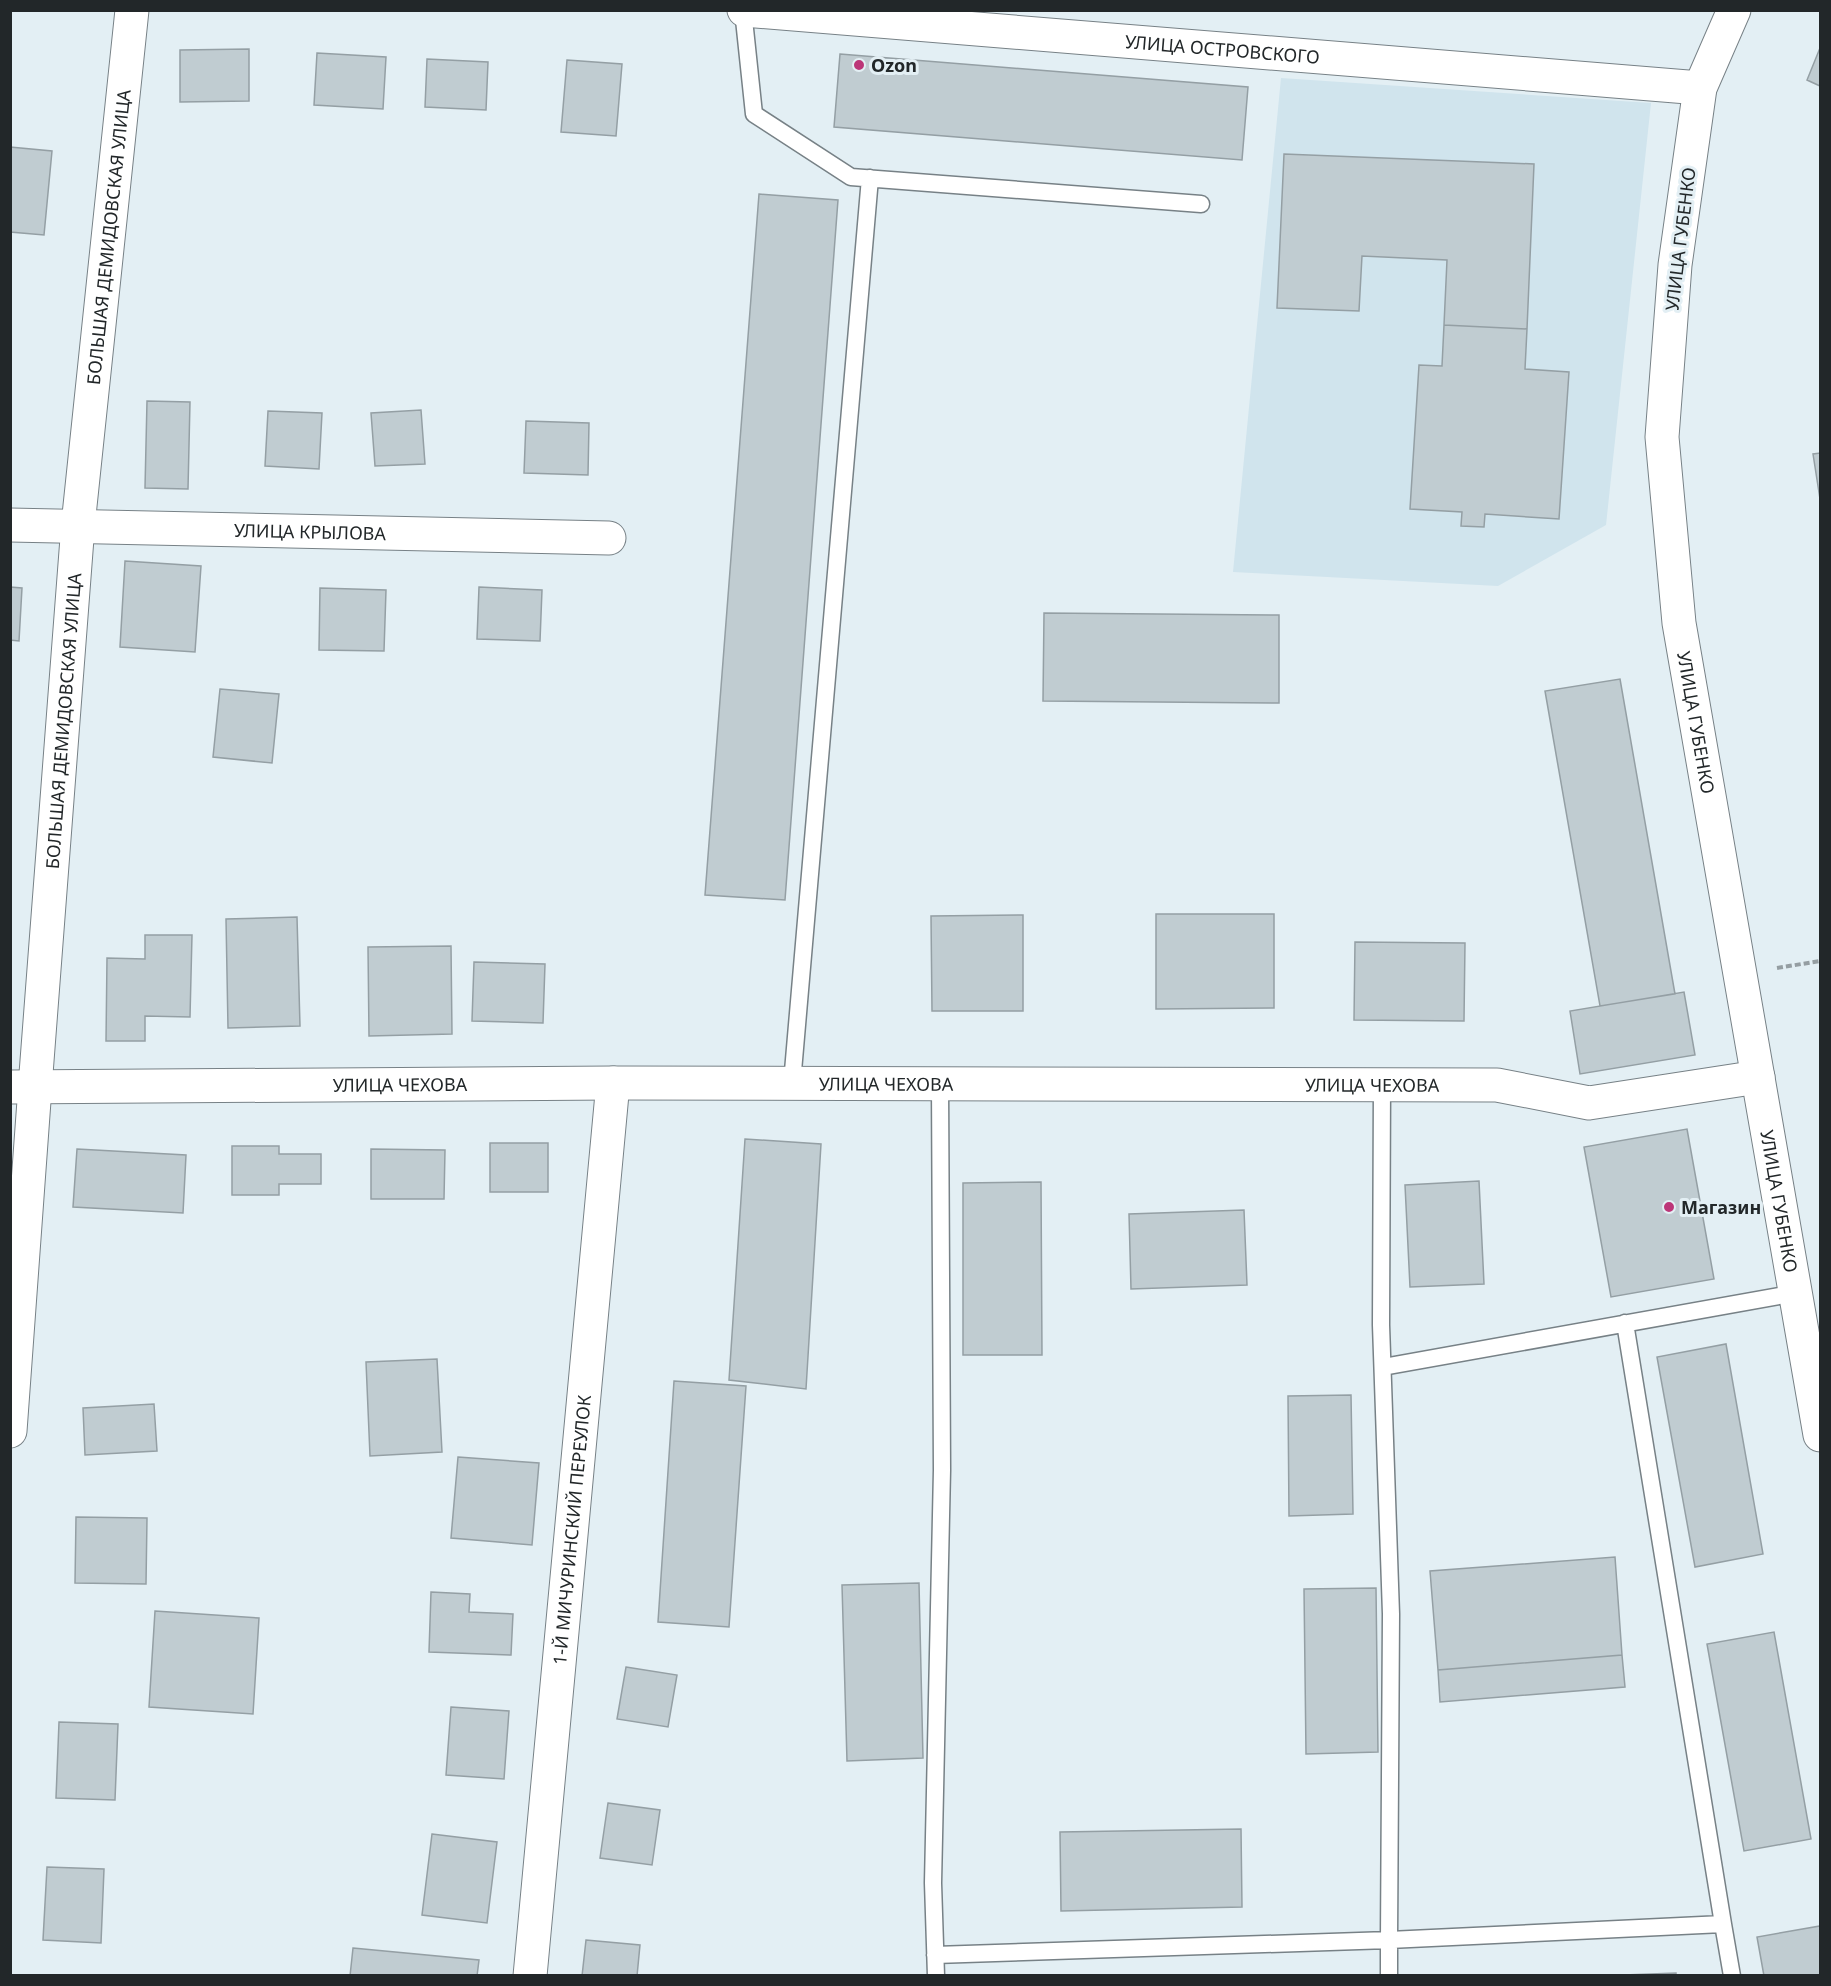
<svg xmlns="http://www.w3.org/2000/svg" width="1831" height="1986" viewBox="0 0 1831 1986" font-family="'Noto Sans',sans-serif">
<rect width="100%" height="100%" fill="#e3eff4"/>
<path fill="#d0e4ed" d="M1281,78L1651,103L1606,525L1498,586L1233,572Z"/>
<path fill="#c0ccd1" stroke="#949fa4" stroke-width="1.5" d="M1820,48V86L1807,80Z
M249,49V101L180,102V50Z
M317,53L386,57L383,109L314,105Z
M840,54L1248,87L1242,160L834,127Z
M427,59L488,62L486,110L425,107Z
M567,60L622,64L616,136L561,132Z
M10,147L52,151L44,235L10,232Z
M1284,154L1534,164L1527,329L1444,325L1447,260L1362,256L1359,311L1277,308Z
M759,194L838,200L785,900L705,895Z
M1444,325L1527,329L1525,369L1569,372L1559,519L1485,514L1484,527L1461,526L1462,512L1410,509L1419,365L1442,366Z
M147,401L190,402L188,489L145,488Z
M421,410L425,464L375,466L371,413Z
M268,411L322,413L319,469L265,466Z
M526,421L589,423L588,475L524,473Z
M1820,453V499L1813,454Z
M125,561L201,566L195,652L120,647Z
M10,587L22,588L19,641L10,640Z
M479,587L542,590L540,641L477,639Z
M320,588L386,590L384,651L319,650Z
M1044,613L1279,615V703L1043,701Z
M1620,679L1675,994L1600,1006L1545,691Z
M220,689L279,694L272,763L213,757Z
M1156,914H1274V1008L1156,1009Z
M1023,915V1011H932L931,916Z
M297,917L300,1026L228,1028L226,919Z
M145,935H192L190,1017L145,1016V1041H106L107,958L145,959Z
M1355,942L1465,943L1464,1021L1354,1020Z
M451,946L452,1034L369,1036L368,947Z
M474,962L545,964L543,1023L472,1021Z
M1684,992L1695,1055L1580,1074L1570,1011Z
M1687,1129L1714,1279L1611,1297L1584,1147Z
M745,1139L821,1144L806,1389L729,1380Z
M490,1143H548V1192H490Z
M232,1146H279V1154H321V1184H279V1195H232Z
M77,1149L186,1155L183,1213L73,1207Z
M371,1149L445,1150L444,1199H371Z
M1479,1181L1484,1284L1410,1287L1405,1185Z
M1041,1182L1042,1355H963V1183Z
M1244,1210L1247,1285L1131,1289L1129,1214Z
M1726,1344L1763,1554L1695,1567L1657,1357Z
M437,1359L442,1452L370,1456L366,1362Z
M674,1381L746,1386L729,1627L658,1622Z
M1351,1395L1353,1514L1289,1516L1288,1396Z
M154,1404L157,1451L85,1455L83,1408Z
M458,1457L539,1463L532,1545L451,1538Z
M76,1517L147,1518L146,1584L75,1583Z
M1615,1557L1622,1655L1438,1670L1430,1571Z
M919,1583L923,1758L847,1761L842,1585Z
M1376,1588L1378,1752L1306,1754L1304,1589Z
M431,1592L470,1594L469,1612L513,1614L511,1655L429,1652Z
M155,1611L259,1618L253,1714L149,1707Z
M1774,1632L1811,1839L1744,1851L1707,1644Z
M1622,1655L1625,1687L1440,1702L1438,1670Z
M626,1667L677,1675L668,1727L617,1719Z
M451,1707L509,1711L504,1779L446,1775Z
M59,1722L118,1724L115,1800L56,1798Z
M608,1803L660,1810L652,1865L600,1858Z
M1241,1829L1242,1907L1061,1911L1060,1832Z
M432,1834L497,1842L487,1923L422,1915Z
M47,1867L104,1869L101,1943L43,1940Z
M1820,1926V1976H1764L1757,1937Z
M586,1940L640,1945L637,1976H582Z
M353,1948L479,1960L477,1976H350Z
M1676,1973V1976H1597Z"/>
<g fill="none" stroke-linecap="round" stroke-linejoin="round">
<defs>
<path id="lane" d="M743,10L754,114L851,177L1201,204
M792,1083L870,178
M1625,1323L1723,1924
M1383,1367L1796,1293
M935,1955L1389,1940L1391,1614L1381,1325L1382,1084
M936,1976L933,1883L942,1470L940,1084
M1389,1976V1940L1723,1924L1732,1976"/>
<g id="street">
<path id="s1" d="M744,10L1700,88"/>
<path id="s2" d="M1734,10L1700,88L1675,265L1662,437L1679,623L1820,1435"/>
<path id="s3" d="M10,525L609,538"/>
<path id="s4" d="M10,1087L613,1083L1497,1085L1589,1103L1758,1077"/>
<path id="s5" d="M10,1431L35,1087L78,525L132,10"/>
<path id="s6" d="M530,1976L613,1083"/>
</g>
</defs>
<use href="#lane" stroke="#778186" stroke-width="19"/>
<use href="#street" stroke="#778186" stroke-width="35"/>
<path stroke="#959ea2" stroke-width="4" stroke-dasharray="6 3" stroke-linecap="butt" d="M1777,968L1820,961"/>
<use href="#lane" stroke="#fff" stroke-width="16"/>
<use href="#street" stroke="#fff" stroke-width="33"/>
</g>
<g fill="#bc3678" stroke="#e3eff4" stroke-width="2">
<circle cx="859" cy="65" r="6"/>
<circle cx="1669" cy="1207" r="6"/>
</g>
<g text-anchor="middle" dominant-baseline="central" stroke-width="6" stroke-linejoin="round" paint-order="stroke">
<g font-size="18" fill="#222729" stroke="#e3eff4">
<text stroke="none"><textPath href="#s1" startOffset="480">УЛИЦА ОСТРОВСКОГО</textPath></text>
<text stroke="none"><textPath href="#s5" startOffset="1198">БОЛЬШАЯ ДЕМИДОВСКАЯ УЛИЦА</textPath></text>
<text transform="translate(1680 239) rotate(-83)">УЛИЦА ГУБЕНКО</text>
<text stroke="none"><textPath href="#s3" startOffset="300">УЛИЦА КРЫЛОВА</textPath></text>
<text stroke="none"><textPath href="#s5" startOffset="712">БОЛЬШАЯ ДЕМИДОВСКАЯ УЛИЦА</textPath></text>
<text stroke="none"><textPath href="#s2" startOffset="724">УЛИЦА ГУБЕНКО</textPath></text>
<text stroke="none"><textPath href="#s4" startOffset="876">УЛИЦА ЧЕХОВА</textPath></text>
<text stroke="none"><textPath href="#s4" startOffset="390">УЛИЦА ЧЕХОВА</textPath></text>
<text stroke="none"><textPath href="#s4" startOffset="1362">УЛИЦА ЧЕХОВА</textPath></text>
<text stroke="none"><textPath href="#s2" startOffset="1210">УЛИЦА ГУБЕНКО</textPath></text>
<text stroke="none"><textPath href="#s6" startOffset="448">1-Й МИЧУРИНСКИЙ ПЕРЕУЛОК</textPath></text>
</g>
<g font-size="18" font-weight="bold" fill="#222729" stroke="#e3eff4" text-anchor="start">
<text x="871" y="65">Ozon</text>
<text x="1681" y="1207">Магазин</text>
</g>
</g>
<rect width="1831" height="1986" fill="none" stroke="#222729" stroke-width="24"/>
</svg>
